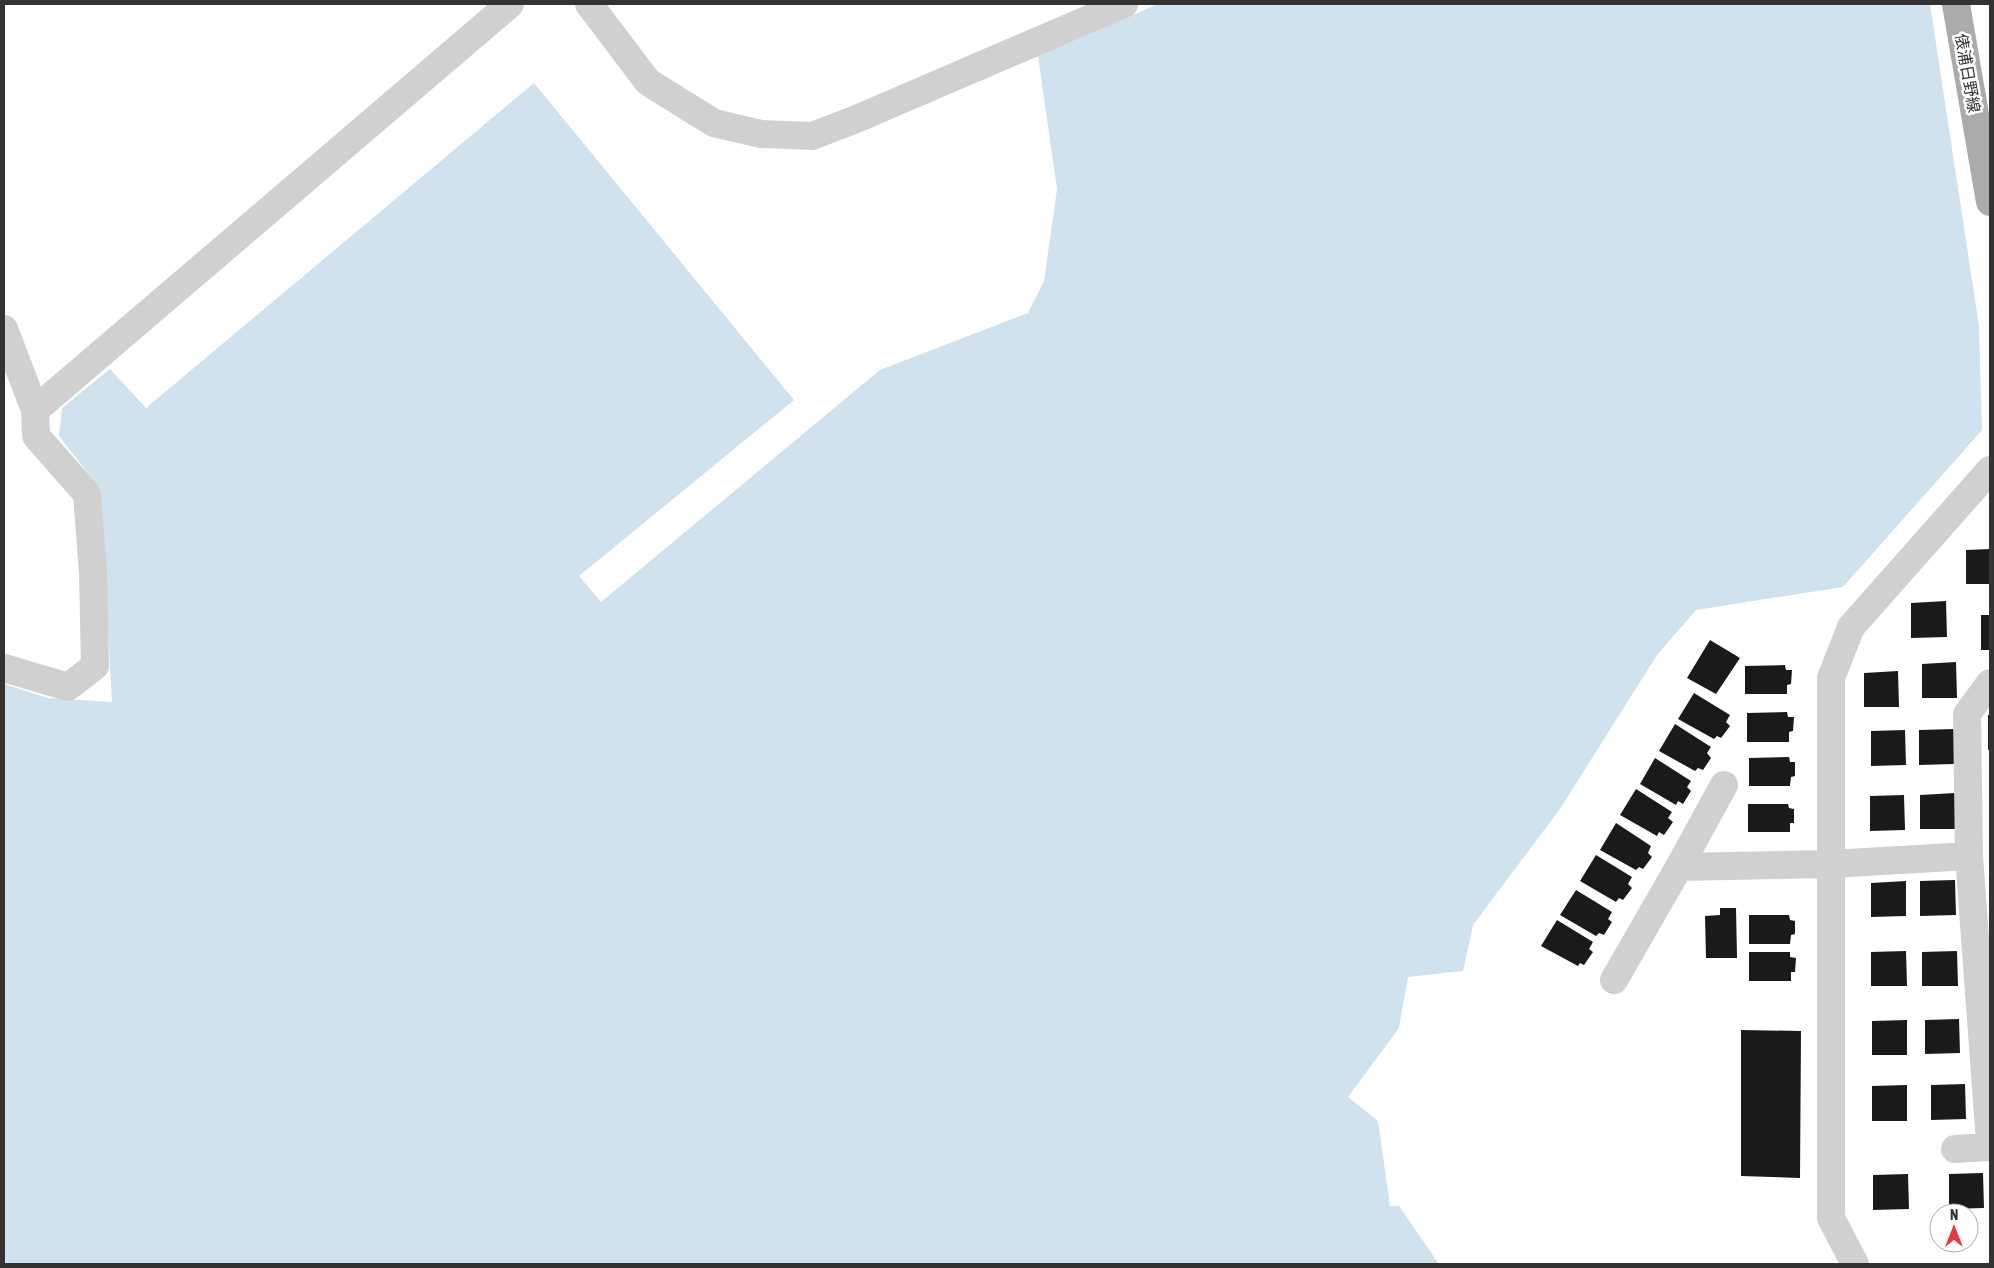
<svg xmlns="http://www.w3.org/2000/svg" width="1994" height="1268" viewBox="0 0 1994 1268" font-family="'Asap Condensed','Noto Sans JP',sans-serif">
<rect width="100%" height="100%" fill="#fff"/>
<path fill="#cfe2ee" d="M1158,4H1930L1979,326L1982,430L1843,587L1696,610L1657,655L1560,809L1473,925L1463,971L1408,977L1399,1028L1348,1097L1378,1121L1390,1206H1399L1439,1264H4V684L48,698L112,702L100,489L59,436L62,408L110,369L146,408L534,83L794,400L579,576L601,602L880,370L1028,313L1044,281L1057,189L1038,56Z"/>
<path fill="#1a1a1a" d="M1990,549V584H1966V550Z
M1946,601L1947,637L1911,638V603Z
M1981,615H1990V650H1981Z
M1710,640L1740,658L1716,694L1687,678Z
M1956,662L1957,698H1922V664Z
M1785,665L1786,670H1792L1791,684L1787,685V694H1745V666Z
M1898,671L1899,707H1864V673Z
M1694,693L1730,715L1726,722L1730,726L1721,738L1717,736L1714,739L1678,719Z
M1787,712L1788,717H1794L1793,731L1789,732V742H1747V713Z
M1988,715H1990V749L1988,750Z
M1675,724L1711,747L1707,753L1711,758L1703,770L1698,768L1695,771L1659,751Z
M1954,729V764L1919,765V730Z
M1905,730L1906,765L1871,766V731Z
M1789,757L1790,762H1795V776L1791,777L1790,786H1749V758Z
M1655,758L1691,781L1687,787L1691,791L1683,804L1678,801L1676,805L1640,784Z
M1636,789L1672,812L1668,818L1673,822L1664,835L1659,832L1657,836L1620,815Z
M1955,793L1956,829H1920V795Z
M1904,795L1905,830L1870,831V796Z
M1748,804H1788L1789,808L1794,809V823H1790V832H1748Z
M1616,823L1651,846L1648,853L1652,857L1643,869L1639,867L1636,870L1600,850Z
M1596,855L1632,877L1628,884L1632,888L1623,900L1619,898L1616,902L1580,881Z
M1955,880L1956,915L1920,916V881Z
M1906,881V916L1871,917V883Z
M1576,890L1612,912L1608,919L1612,922L1604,935L1599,933L1596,936L1560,915Z
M1720,908H1736L1737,958H1706L1705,916L1720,915Z
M1749,915H1789L1790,920L1795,921V934L1791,935L1790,944H1749Z
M1557,920L1593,942L1589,949L1593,952L1584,965L1580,963L1578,966L1541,946Z
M1906,951L1907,986H1871V952Z
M1957,951L1958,986H1922V952Z
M1749,952H1790V957L1796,958L1795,972H1791V981H1749Z
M1959,1019L1960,1053L1925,1054V1020Z
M1907,1020V1055H1872V1021Z
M1741,1030L1801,1031L1800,1178L1741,1176Z
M1965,1084L1966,1119L1931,1120V1085Z
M1907,1085V1121H1872V1086Z
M1983,1173L1984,1208L1949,1209V1174Z
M1908,1174L1909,1209L1873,1210V1175Z"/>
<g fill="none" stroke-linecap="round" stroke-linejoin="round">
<path stroke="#d0d0d0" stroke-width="28" d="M589,4L648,82L714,123L761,134L812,136L854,120L1124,4
M4,329L35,410L36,436L87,494L93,573L95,666L68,687L4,668
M35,410L510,4
M1990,683L1967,714L1969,856L1990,1142
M1724,785L1679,867L1831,864L1969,856
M1614,980L1679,867
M1955,1149L1990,1147
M1855,1264L1831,1218V678L1851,627L1990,470"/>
<path stroke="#ababab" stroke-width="28" d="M1956,4L1990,202"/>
</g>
<g text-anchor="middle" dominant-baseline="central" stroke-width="5" stroke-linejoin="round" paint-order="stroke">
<g font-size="16" fill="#333" stroke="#fff">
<text transform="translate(1968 73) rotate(80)">俵浦日野線</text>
</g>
</g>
<rect width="1994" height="1268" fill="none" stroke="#333333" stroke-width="10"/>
<g transform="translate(1954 1228)"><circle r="24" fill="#ffffff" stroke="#adadad"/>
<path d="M0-4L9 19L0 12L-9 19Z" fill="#e63946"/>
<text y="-8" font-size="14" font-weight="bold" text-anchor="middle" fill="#333333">N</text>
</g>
</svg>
